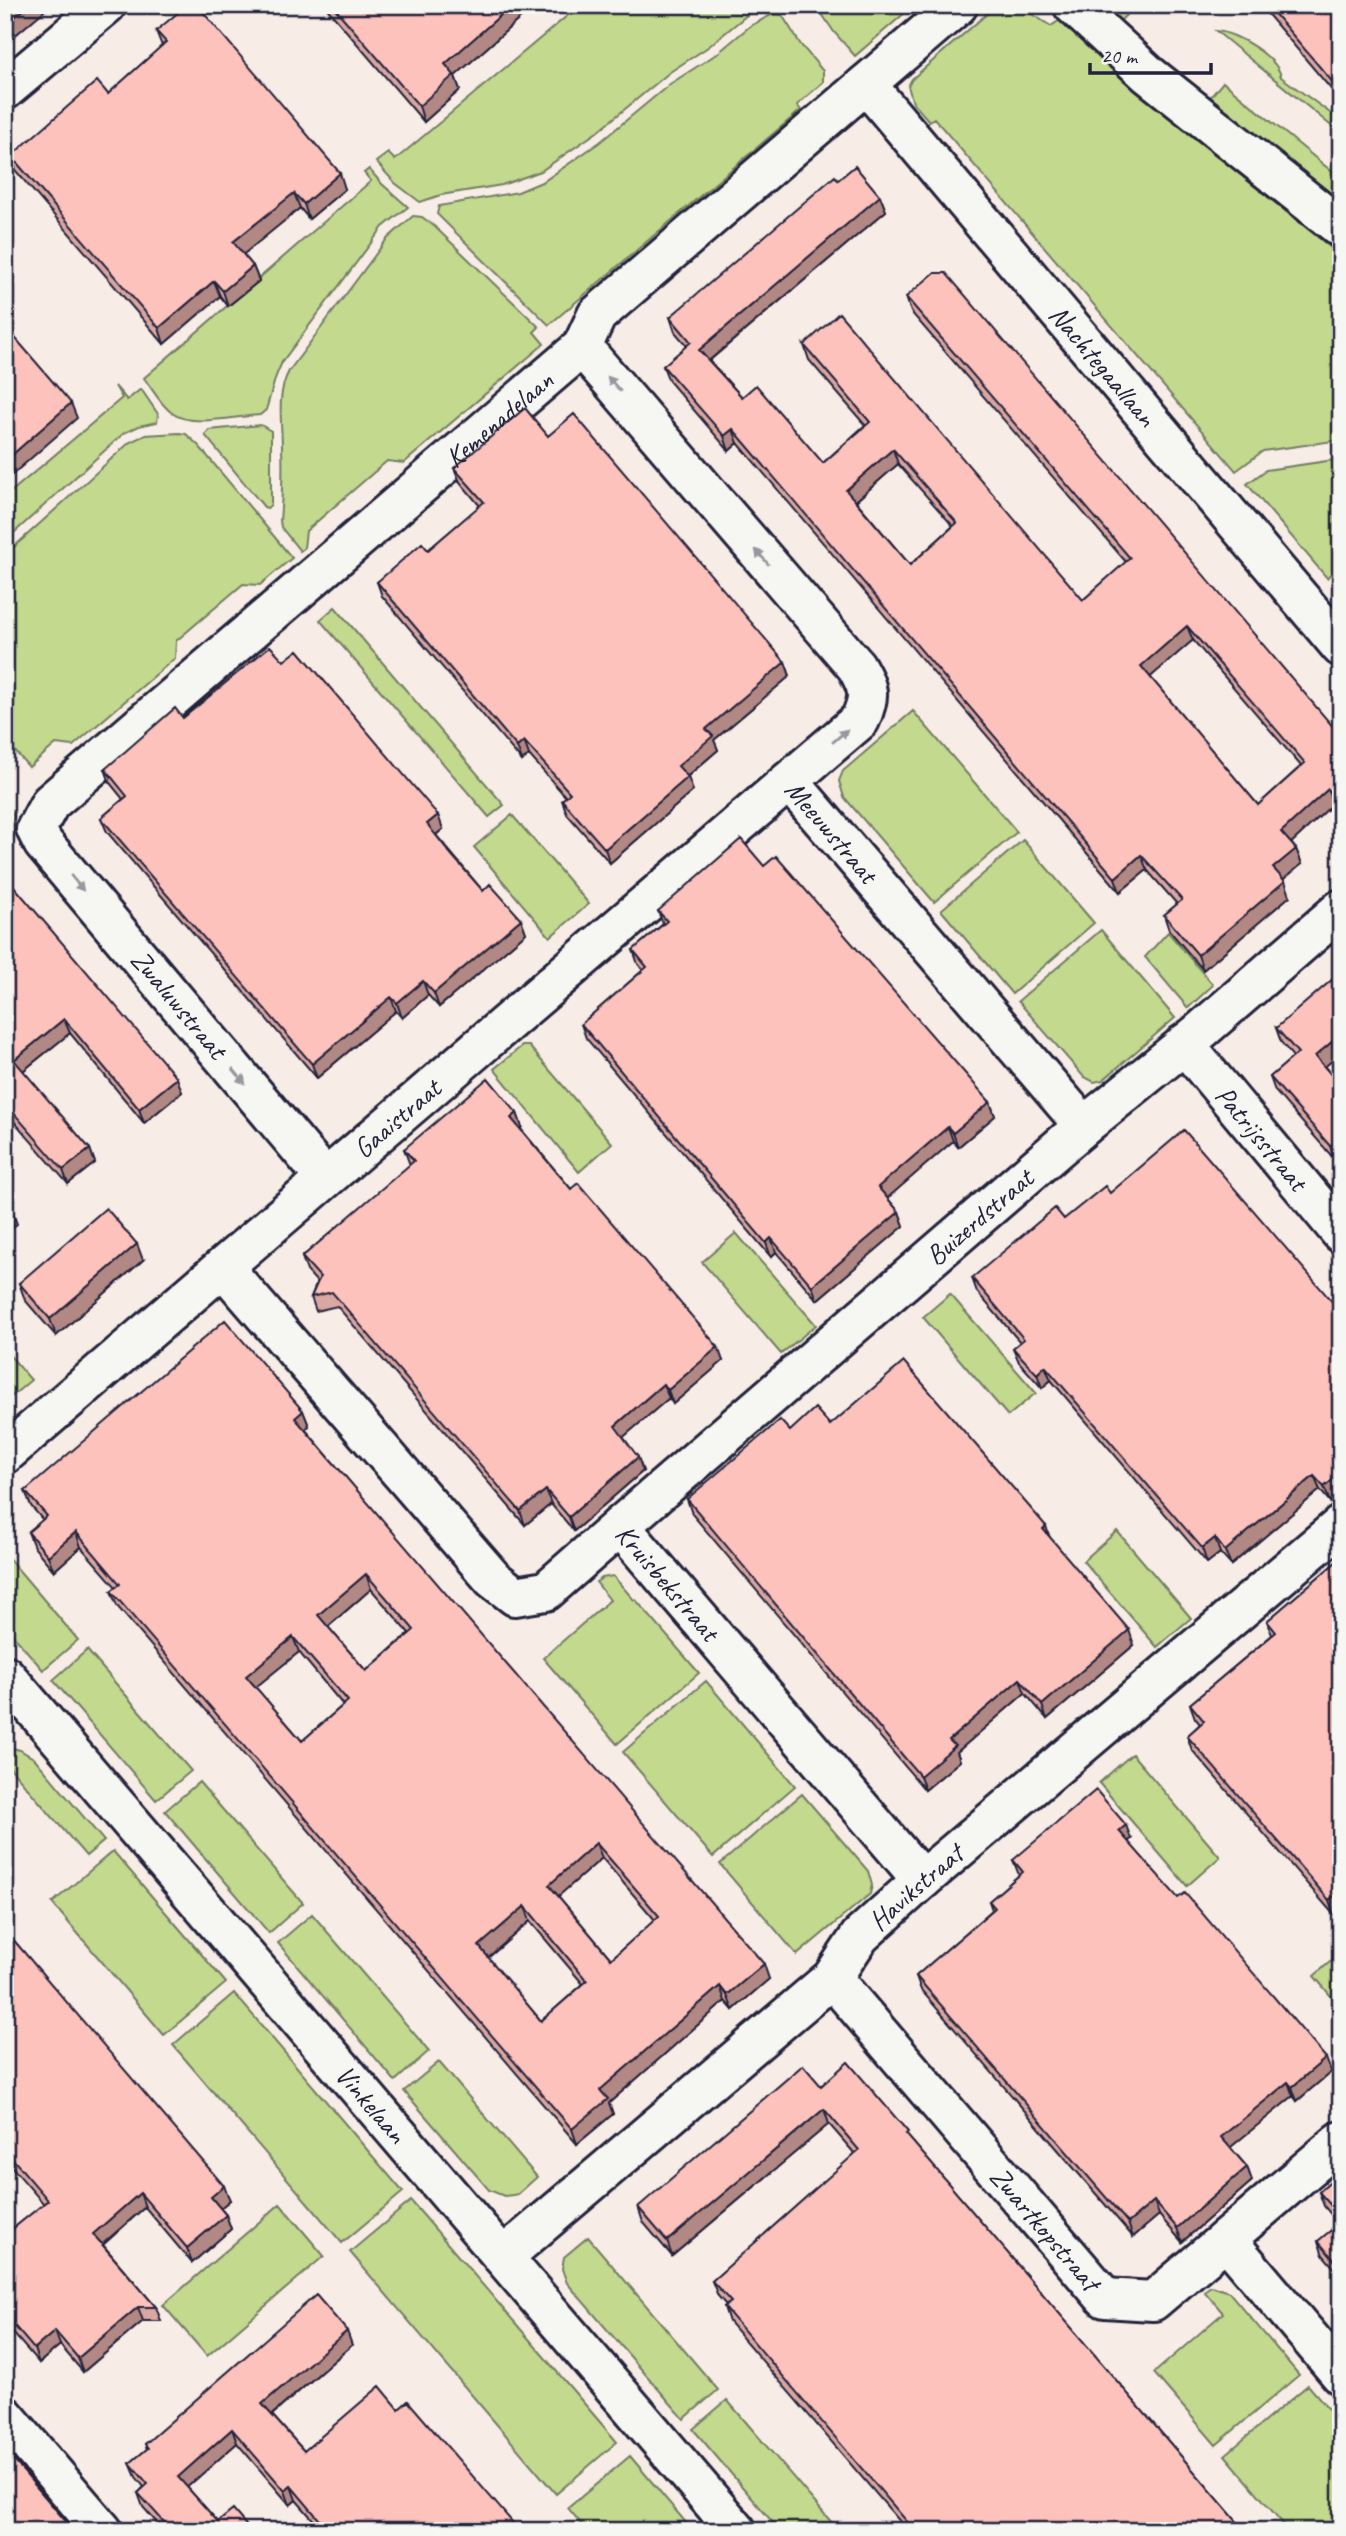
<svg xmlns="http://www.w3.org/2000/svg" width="1346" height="2536" viewBox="0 0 1346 2536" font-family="Caveat,sans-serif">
<rect width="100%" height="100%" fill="#f8ece7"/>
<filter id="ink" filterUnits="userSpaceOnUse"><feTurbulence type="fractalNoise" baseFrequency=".0143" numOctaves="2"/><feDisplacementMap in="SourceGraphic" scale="14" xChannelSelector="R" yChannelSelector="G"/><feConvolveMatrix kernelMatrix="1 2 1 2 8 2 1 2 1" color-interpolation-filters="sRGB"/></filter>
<g filter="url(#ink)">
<path fill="#c2d98e" stroke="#727e64" stroke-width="2" d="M580,5H764L747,15L708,47L670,72L597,132L541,171L502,185L441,195L420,202L395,183L376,162L388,153L395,160Z
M816,5H914L855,56L834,32Z
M1101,5H1136L1119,22Z
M1007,7L1025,10L1051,26L1060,20L1175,122L1341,256V440L1263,451L1236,471L934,118L929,121L913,103L908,86L912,79L989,12Z
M771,15H782L801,45L823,71V82L797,105L801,110L549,325L437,214L439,206L518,192L544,181L600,142L670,84L718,53L750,26Z
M1216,31C1235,32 1278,57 1281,77L1341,121V134Z
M1223,82L1341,179V192L1336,197L1208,100Z
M369,169L382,184L408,207L383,227L282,362L276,376L266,410L260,415C236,416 191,428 172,413C160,404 153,390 144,378L371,181L364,173Z
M413,216L422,217L434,226L539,327L534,332L544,344L404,463L387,461L306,531L304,548L300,551L281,527L280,521C282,497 283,472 282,448C282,422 276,395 289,371L387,239Z
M115,386L127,400L141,389L158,414L157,422L139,426L124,433L5,541V497L122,398Z
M261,425L271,431V504L268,508L264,507L205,435L209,430Z
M179,433L186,434L199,446L292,558L260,585L243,584L176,641L175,658L73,746L56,744L29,767L5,740V555L130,442L145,435Z
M1341,459V561L1327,578L1247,484L1266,470Z
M335,607L504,805L489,817L320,620Z
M913,711L1017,832L934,902L844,797L839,781L843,771Z
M5,805L14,815L11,825L13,840L5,847Z
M512,815L589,904L550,937L474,847Z
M1023,840L1094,923L1012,994L941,910Z
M1101,930L1175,1018L1103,1080L1094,1082L1083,1076L1018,1001Z
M1168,932L1213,985L1188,1008L1145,957Z
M522,1046H529L612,1143L579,1172L494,1069Z
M736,1233L816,1325L781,1354L702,1262Z
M950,1294L1036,1393L1008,1416L923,1317Z
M5,1350L31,1380L5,1402Z
M1117,1531L1191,1618L1157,1647L1083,1561Z
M5,1554L78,1640L43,1670L5,1626Z
M613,1576L634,1600H636L699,1673L617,1744L543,1658L610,1600L596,1582L602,1578Z
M87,1650L191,1771L156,1800L53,1680Z
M706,1681L795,1786L713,1857L623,1752Z
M5,1746L20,1750L35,1759L104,1841L86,1856L5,1762Z
M1132,1754L1220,1857L1187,1886L1099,1783Z
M199,1782L303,1903L269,1933L165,1811Z
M802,1794L868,1871L872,1885L870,1894L797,1955L720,1864Z
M113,1851L226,1983L164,2035L52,1903Z
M312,1914L429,2051L395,2081L278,1943Z
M1341,1952V2008L1314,1976Z
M234,1993L403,2192L342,2243L173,2045Z
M439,2062L537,2177L518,2194L513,2195L504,2196L489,2190L404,2091Z
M411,2201L617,2442L556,2494L350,2252Z
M280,2204L324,2256L207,2356L163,2305Z
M588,2237L718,2390L684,2419L567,2283L562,2269L564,2257Z
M1211,2286L1229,2292L1299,2375L1216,2445L1154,2373L1223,2313L1204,2291Z
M1308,2385L1341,2423V2531H1289L1225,2455Z
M727,2400L839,2531H780L693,2429Z
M630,2456L693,2531H587L568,2508Z"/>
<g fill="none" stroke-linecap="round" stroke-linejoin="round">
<defs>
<g id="minor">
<path d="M1073,5L1149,75L1341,228"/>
<path id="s1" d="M866,84L1341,647"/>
<path d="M5,90L106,5"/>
<path id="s2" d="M789,781L1084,1126"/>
<path id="s3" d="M1184,1044L1341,1233"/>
<path id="s4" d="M325,1178L43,843L36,829L50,803L582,347L597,315L958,5"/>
<path id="s5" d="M223,1267L493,1579L515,1596L546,1591L620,1526L922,1880"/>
<path id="s6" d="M5,1454L860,720C871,695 869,689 856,666L582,347"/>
<path id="s7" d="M620,1526L1084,1126L1196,1035L1341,909"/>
<path id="s8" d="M5,1675L737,2531"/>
<path id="s9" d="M832,1978L1105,2298L1153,2301L1226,2239L1341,2375"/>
<path d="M1226,2239L1341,2141"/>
<path id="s10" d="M503,2257L832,1978L860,1936L922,1880L1341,1525"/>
<path d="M5,2416L103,2531"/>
</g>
</defs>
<use href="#minor" stroke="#22223b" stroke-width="44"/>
<use href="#minor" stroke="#f6f6f2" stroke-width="38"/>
</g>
<path fill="#daa7a2" stroke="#22223b" stroke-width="2" fill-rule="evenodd" d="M324,5H535L455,76L460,90L424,122Z
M1260,5H1341V101Z
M156,31L345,189L309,219L300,208L243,254L253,266L259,281L228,306L220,296L164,344L16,171L11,156L108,94L162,46Z
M838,180L880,196L886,211L709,361L742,397L823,463L865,425L809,360L804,345L1083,600L1126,562L911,312L906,297L1341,736V813L1333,804L1291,843L1296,849L1302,864L1283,879L1290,896L1203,970L1169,930L1164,915L1177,904L1147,870L1120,892L738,443L729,451L669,381L663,366L687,346L675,332L670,317ZM898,464L953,526L910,565L856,501ZM1193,640L1301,766L1258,805L1150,677Z
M548,436L785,662L790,676L714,740L718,750L687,777L693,791L610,863L567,814L562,800L566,797L529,755L522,761L382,596L377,582L428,550L480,506L460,482L454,468Z
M284,661L443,829L436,835L483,891L521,919L526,933L439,1007L428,995L402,1018L396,1011L317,1078L107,832L101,818L123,799L110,783L105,769L183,718Z
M764,866L990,1102L995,1116L958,1147L953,1141L887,1198L899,1212L904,1226L817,1300L776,1252L771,1257L586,1038L581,1024L643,970L638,964L633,950L663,924L658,911Z
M5,880L182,1092L144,1123L70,1033L23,1071L90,1149L95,1163L68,1184L5,1111Z
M1276,1028L1325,1067L1341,1086V1156L1335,1160L1275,1091L1270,1077L1293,1057L1281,1042Z
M517,1113L522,1127L520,1128L571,1189L723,1361L673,1404L669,1398L623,1437L643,1471L574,1531L551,1504L525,1525L337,1306L316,1311L311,1297L317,1282L307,1271L302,1257L410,1165L404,1149Z
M1064,1219L1341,1312L1330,1502L1320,1490L1231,1565L1220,1553L1207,1563L1051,1380L1042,1388L1019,1362L1013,1348L1020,1342L977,1292L972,1278Z
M143,1260L56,1336L25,1300L19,1283Z
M303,1411L309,1426L305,1429L769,1979L733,2010L725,2001L609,2103L613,2114L577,2144L117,1606L111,1591L116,1587L81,1547L54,1571L34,1547L28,1532L43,1520L31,1506L25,1491ZM371,1589L409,1633L366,1671L328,1627ZM299,1652L343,1705L302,1741L255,1687ZM602,1858L655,1920L611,1959L558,1896ZM530,1921L583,1984L541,2021L488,1958Z
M830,1425L1051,1539L1134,1645L1047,1719L1025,1693L957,1752L960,1761L925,1790L692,1514L687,1499Z
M1336,1562L1334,1915L1192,1750L1187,1736L1200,1724L1195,1718L1190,1704L1272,1635L1267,1621Z
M1131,1839L1128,1842L1331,2072L1297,2101L1293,2096L1230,2147L1247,2167L1252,2181L1182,2242L1159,2215L1133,2237L921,1990L916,1976L992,1910L989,1901L1019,1875L1013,1860Z
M5,1930L230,2200L220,2208L226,2215L231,2229L192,2263L145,2207L103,2245L156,2307L161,2321H143L83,2372L60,2345L39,2363L5,2324V2235L44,2204L5,2159Z
M821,2086L911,2140L1245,2531H908L729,2322L724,2307L726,2305L718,2296L712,2281L855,2154L829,2124L672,2256L643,2222L638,2207Z
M1341,2173V2276L1323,2255L1318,2241L1339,2224L1324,2206L1319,2192Z
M352,2345L272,2415L304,2451L399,2409L520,2531H323L296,2500L290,2505L237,2443L187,2487L218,2522L251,2531H164L143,2507L138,2493L144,2487L136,2477L130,2463L147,2449L145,2444Z"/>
<path fill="#b28884" stroke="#22223b" stroke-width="2" d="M29,5H51L5,44V25Z
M512,5H535L455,76L460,90L424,122L419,106L445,64Z
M340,173L345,189L309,219L304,204Z
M294,193L300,208L239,258L233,242Z
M880,196L886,211L705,364L699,350Z
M253,266L259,281L228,306L223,291Z
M214,281L220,296L164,344L159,328Z
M71,403L77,418L5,481V461Z
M733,429L738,443L729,451L724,436Z
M893,449L898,464L851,505L846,490Z
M1187,626L1193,640L1146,681L1141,666Z
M785,662L790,676L714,740L718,750L683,780L678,766L706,729Z
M524,741L529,755L522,761L517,747Z
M688,777L693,791L610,863L605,849Z
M1328,789L1333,804L1287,847L1281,832Z
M438,815L443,829L432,838L427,824Z
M1296,849L1302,864L1279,883L1273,868Z
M1141,855L1147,870L1120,892L1115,878Z
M1285,881L1290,896L1203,970L1198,955Z
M521,919L526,933L439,1007L434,993Z
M423,981L428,995L402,1018L397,1003Z
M391,997L396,1011L317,1078L312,1064Z
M64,1019L70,1033L19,1074L14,1060Z
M1341,1034V1053L1321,1070L1315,1056Z
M177,1078L182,1092L144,1123L139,1109Z
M990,1102L995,1116L958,1147L953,1133Z
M517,1113L522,1127L517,1132L511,1118Z
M948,1127L953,1141L883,1202L878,1187Z
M1338,1139L1341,1147V1156L1335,1160L1330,1146Z
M90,1149L95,1163L68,1184L63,1170Z
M11,1208L17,1224L5,1234V1213Z
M899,1212L904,1226L817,1300L812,1286Z
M771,1238L776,1252L771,1257L766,1243Z
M137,1244L143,1260L56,1336L50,1319Z
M718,1347L723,1361L673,1404L668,1390Z
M1045,1366L1051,1380L1042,1388L1037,1374Z
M663,1384L669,1398L620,1440L615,1426Z
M303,1411L309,1426L301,1433L295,1418Z
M638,1457L643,1471L574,1531L569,1517Z
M1341,1473V1492L1330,1502L1324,1487Z
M1314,1476L1320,1490L1231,1565L1225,1551Z
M546,1490L551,1504L525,1525L520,1511Z
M1046,1526L1051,1541L1043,1529Z
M76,1532L81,1547L54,1571L48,1556Z
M1215,1538L1220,1553L1207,1563L1202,1548Z
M366,1574L371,1589L324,1630L318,1615Z
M1129,1630L1134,1645L1047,1719L1042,1705Z
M293,1637L299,1652L251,1691L246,1676Z
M1020,1679L1025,1693L957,1752L960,1761L925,1790L920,1776L949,1740Z
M1126,1825L1131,1839L1124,1845L1119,1831Z
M596,1843L602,1858L554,1900L549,1885Z
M1341,1890V1909L1334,1915L1329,1900Z
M525,1906L530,1921L484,1961L479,1946Z
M764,1964L769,1979L733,2010L727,1995Z
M720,1986L725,2001L609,2103L613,2114L577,2144L572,2129L600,2090Z
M1326,2058L1331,2072L1297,2101L1292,2087Z
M1288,2082L1293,2096L1226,2151L1221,2137Z
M824,2109L829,2124L672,2256L667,2241Z
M1247,2167L1252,2181L1182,2242L1177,2228Z
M224,2186L230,2200L217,2211L211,2197Z
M140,2193L145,2207L98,2248L93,2234Z
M1154,2201L1159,2215L1133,2237L1128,2223Z
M226,2215L231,2229L192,2263L187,2248Z
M138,2307L143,2321L83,2372L78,2358Z
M55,2331L60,2345L39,2363L34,2349Z
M347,2331L352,2345L268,2418L262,2404Z
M232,2429L237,2443L183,2491L178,2477Z
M291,2486L296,2500L290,2505L285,2491Z"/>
<path fill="#fec2bc" stroke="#22223b" stroke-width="2" fill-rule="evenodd" d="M5,5H29L5,25Z
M187,5H197L340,173L304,204L294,193L233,242L253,266L223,291L214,281L159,328L11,156L97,81L108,94L166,42L156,31Z
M332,5H512L445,64L454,75L419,106Z
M1267,5H1341V92Z
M855,166L880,196L699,350L742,397L756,385L823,463L870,422L804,345L839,313L1083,600L1130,558L906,297L934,273H946L1341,736V805L1328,789L1281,832L1296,849L1273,868L1285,881L1198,955L1164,915L1182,900L1141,855L1115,878L733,429L724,436L663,366L691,342L670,317L835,176L838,180ZM893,449L957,523L910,565L846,490ZM1187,626L1305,763L1258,805L1141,666Z
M5,326L71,403L5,461Z
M525,408L548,436L574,414L785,662L706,729L713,736L678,766L688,777L605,849L562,800L570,793L524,741L517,747L377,582L422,543L428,550L484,502L454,468Z
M270,646L284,661L298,650L438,815L427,824L450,853L483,891L490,884L521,919L434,993L423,981L397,1003L391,997L312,1064L101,818L127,796L105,769L175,708L183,718Z
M741,839L764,866L776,856L990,1102L953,1133L948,1127L878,1187L899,1212L812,1286L771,1238L766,1243L581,1024L647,967L633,950L667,921L658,911Z
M7,878L177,1078L139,1109L64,1019L14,1060L90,1149L63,1170L5,1103V880Z
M1341,972V1034L1315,1056L1341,1086V1143L1338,1139L1330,1146L1270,1077L1298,1053L1276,1028Z
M488,1078L517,1113L511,1118L571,1189L578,1183L718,1347L668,1390L663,1384L615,1426L638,1457L569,1517L546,1490L520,1511L332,1292L311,1297L320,1277L302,1257L414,1161L404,1149Z
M1184,1130L1341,1312V1473L1324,1487L1314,1476L1225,1551L1215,1538L1202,1548L1045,1366L1037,1374L1013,1348L1024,1339L972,1278L1055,1208L1064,1219L1105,1186L1110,1193Z
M5,1201L11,1208L5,1213Z
M106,1208L137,1244L50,1319L19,1283Z
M225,1320L303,1411L295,1418L764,1964L727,1995L720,1986L600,2090L608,2099L572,2129L111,1591L120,1584L76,1532L48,1556L28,1532L47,1516L25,1491ZM366,1574L414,1630L366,1671L318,1615ZM293,1637L348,1701L302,1741L246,1676ZM596,1843L659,1916L611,1959L549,1885ZM525,1906L587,1981L541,2021L479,1946Z
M904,1362L1046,1526L1043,1529L1129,1630L1042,1705L1020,1679L949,1740L955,1746L920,1776L687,1499L780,1420L790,1431L815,1408L830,1425Z
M1336,1562L1341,1568V1890L1329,1900L1187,1736L1204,1721L1190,1704L1276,1632L1267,1621Z
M1096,1790L1126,1825L1119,1831L1178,1898L1185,1893L1326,2058L1292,2087L1288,2082L1221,2137L1247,2167L1177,2228L1154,2201L1128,2223L916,1976L995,1908L989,1901L1023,1872L1013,1860Z
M5,1930L224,2186L211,2197L226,2215L187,2248L140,2193L93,2234L156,2307H138L78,2358L55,2331L34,2349L5,2315V2235L48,2200L5,2150Z
M848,2062L908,2132L906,2134L1245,2531H915L724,2307L731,2302L712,2281L859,2150L824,2109L667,2241L638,2207L803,2065L821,2086Z
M1341,2173V2217L1319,2192Z
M1341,2222V2268L1318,2241Z
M316,2295L347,2331L262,2404L304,2451L380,2386L399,2409L408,2401L520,2531H329L291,2486L285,2491L232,2429L178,2477L218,2522L233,2510L251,2531H172L138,2493L148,2484L130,2463L148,2448L145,2444Z
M5,2450L74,2531H8L5,2528Z"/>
<defs><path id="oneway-solid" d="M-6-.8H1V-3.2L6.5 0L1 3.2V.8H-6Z" transform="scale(1.75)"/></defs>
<g fill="#9797a0">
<use href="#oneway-solid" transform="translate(614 384) rotate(-131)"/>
<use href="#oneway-solid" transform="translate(762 557) rotate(-131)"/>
<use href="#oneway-solid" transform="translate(840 736) rotate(-41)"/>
<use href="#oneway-solid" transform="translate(77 883) rotate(50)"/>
<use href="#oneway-solid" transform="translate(239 1076) rotate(50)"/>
</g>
</g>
<g text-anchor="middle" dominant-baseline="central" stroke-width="5" stroke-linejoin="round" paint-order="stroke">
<g font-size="28" fill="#22223b" stroke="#f6f6f2">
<text stroke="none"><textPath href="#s1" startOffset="368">Nachtegaallaan</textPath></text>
<text stroke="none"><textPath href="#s4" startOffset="1074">Kemenadelaan</textPath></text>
<text stroke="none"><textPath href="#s2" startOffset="66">Meeuwstraat</textPath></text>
<text transform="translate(179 1004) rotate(50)">Zwaluwstraat</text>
<text stroke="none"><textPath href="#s6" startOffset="516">Gaaistraat</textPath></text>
<text stroke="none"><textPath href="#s3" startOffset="122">Patrijsstraat</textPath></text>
<text stroke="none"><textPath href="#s7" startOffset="474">Buizerdstraat</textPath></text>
<text stroke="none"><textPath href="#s5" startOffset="644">Kruisbekstraat</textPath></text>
<text stroke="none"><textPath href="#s10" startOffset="556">Havikstraat</textPath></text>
<text stroke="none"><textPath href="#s8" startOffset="564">Vinkelaan</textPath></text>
<text stroke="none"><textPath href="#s9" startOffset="329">Zwartkopstraat</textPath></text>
</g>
</g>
<rect width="1346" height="2536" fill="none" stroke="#f6f6f2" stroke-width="28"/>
<rect x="14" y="14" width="1318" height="2508" fill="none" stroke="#22223b" stroke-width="2.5" filter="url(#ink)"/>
<path d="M1090 63v10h121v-10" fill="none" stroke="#22223b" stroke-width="3.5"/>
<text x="1101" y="63" font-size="21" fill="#22223b" stroke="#f6f6f2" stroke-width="5" paint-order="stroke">20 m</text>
</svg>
